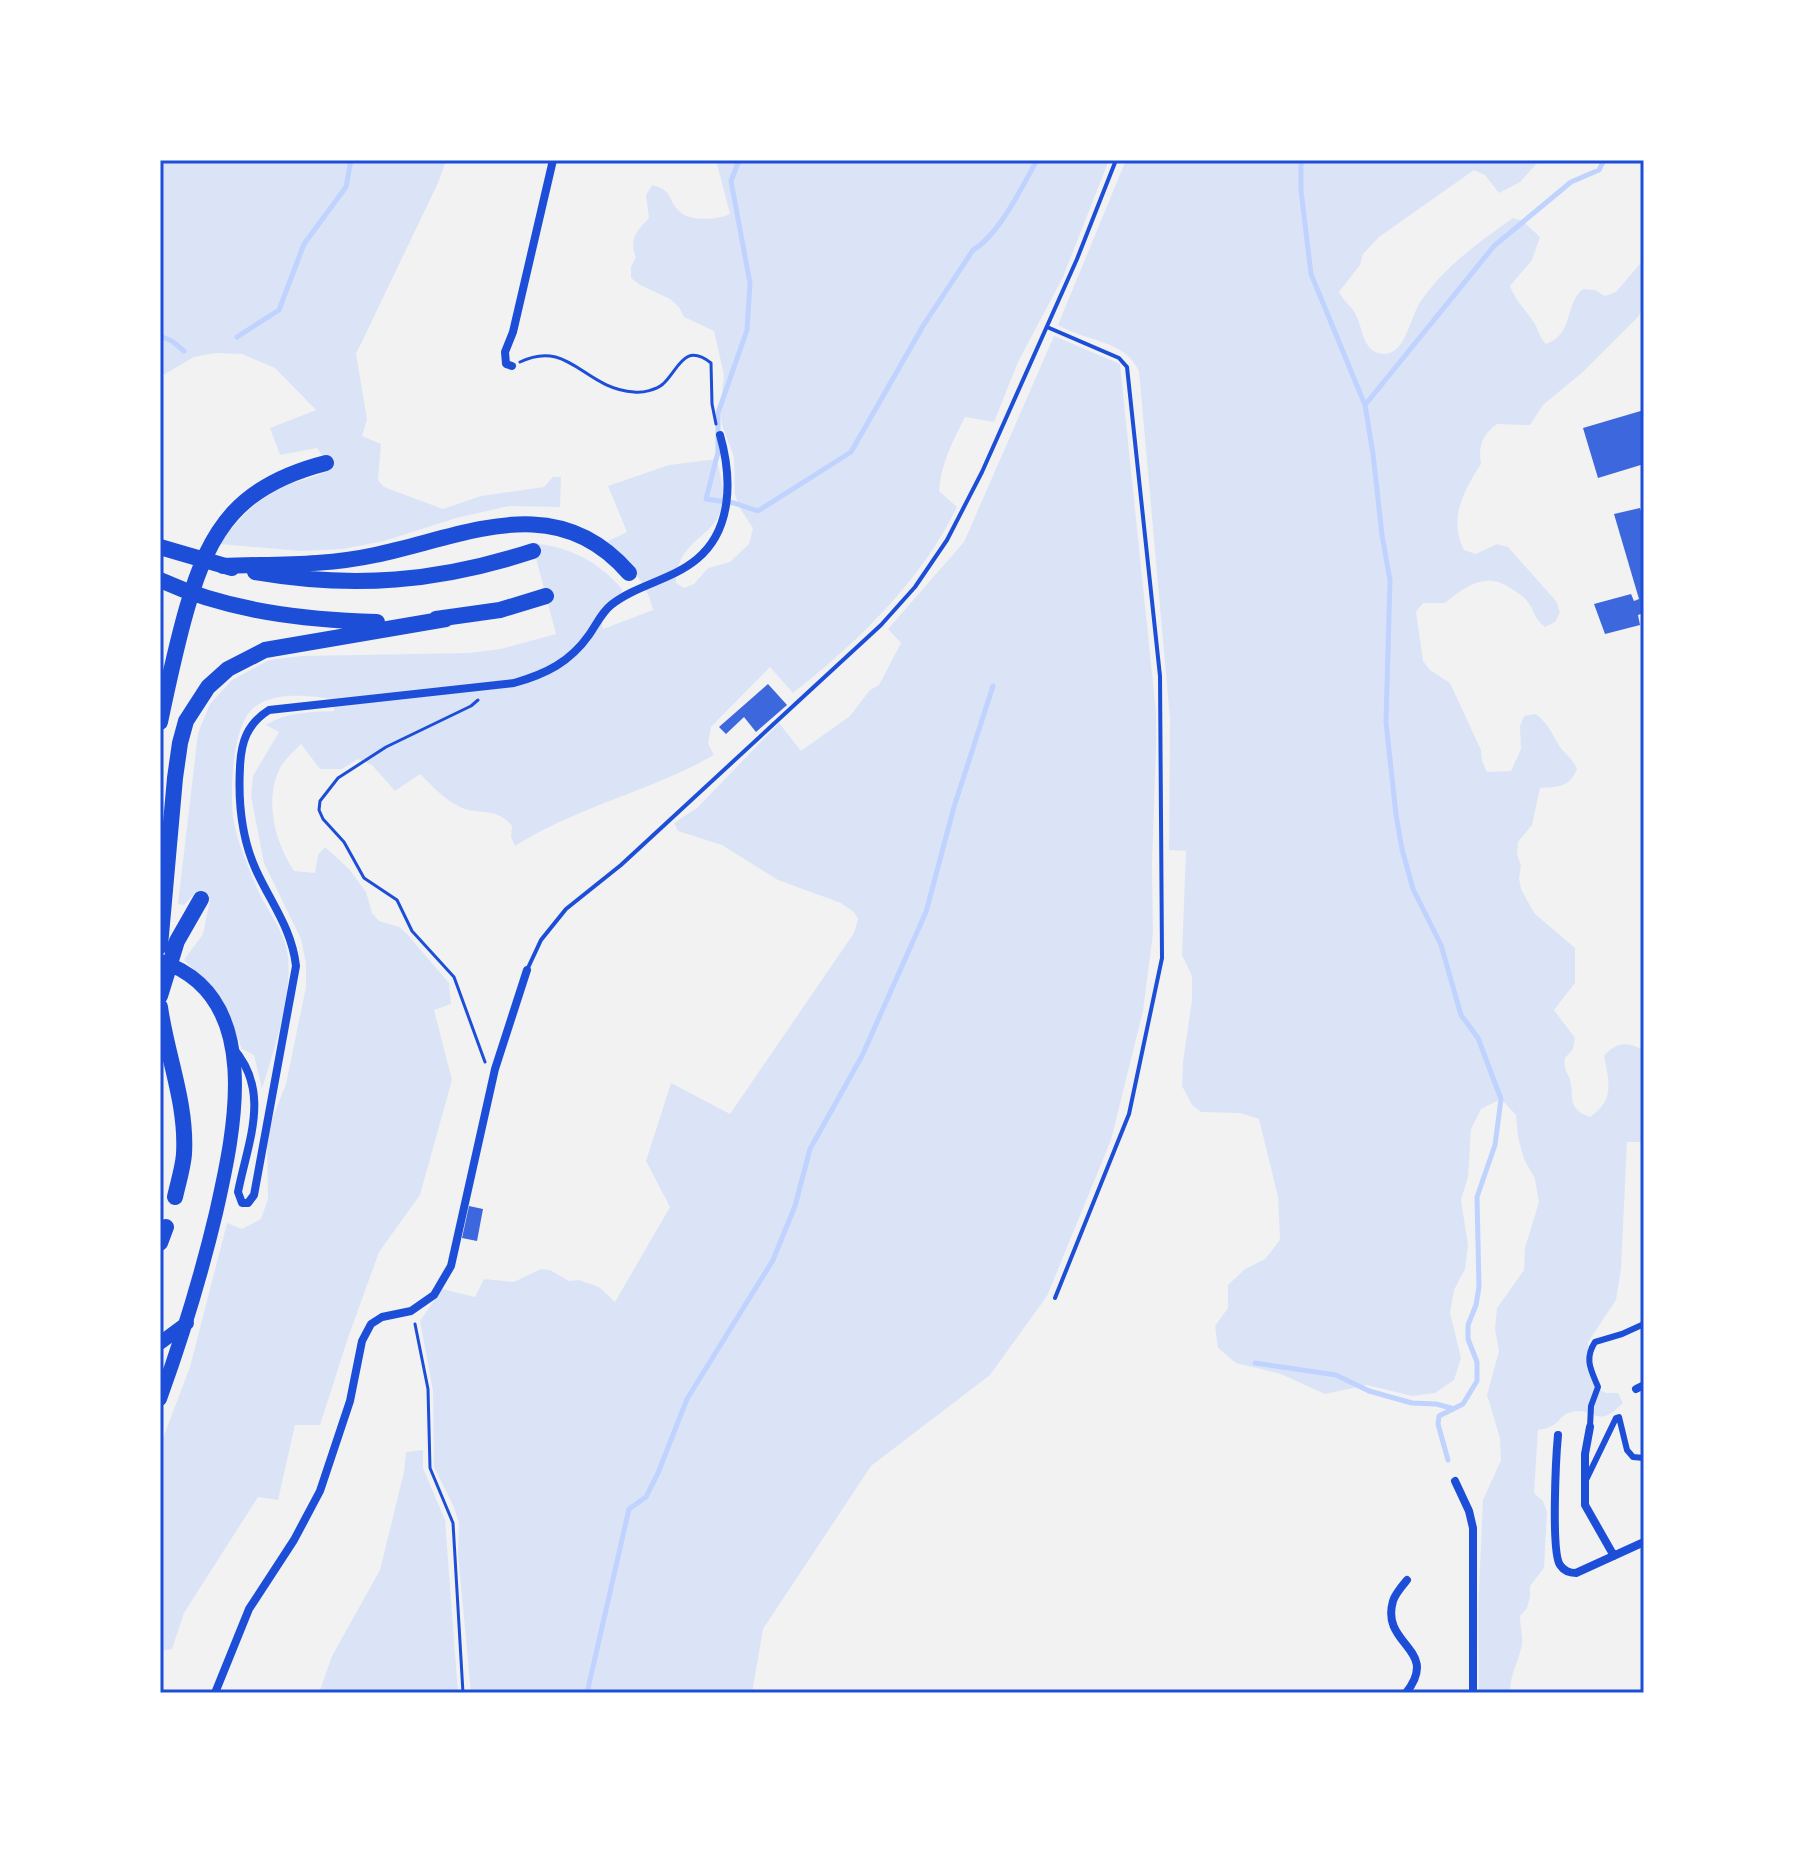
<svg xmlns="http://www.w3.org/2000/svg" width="1804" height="1853" viewBox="0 0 1804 1853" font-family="'Sofia Sans Condensed',sans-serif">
<rect width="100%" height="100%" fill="#f2f2f2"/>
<path fill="#dbe4f7" d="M160,160H446L438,183L356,354L367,419L362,436L381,444L378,480L384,487L443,509L481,496L544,487L553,477H561L560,507L509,506L456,518L384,541L343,549L301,551L219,544C239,518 259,496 290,484C304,479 319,476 332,469L317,448L280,455L270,428L316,410L275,368L242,354L216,353L194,357L160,377Z
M716,160H1109L1063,277L1018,362L994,422L965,417C953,441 941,463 939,491L957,507C922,580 857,643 793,693L770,667L711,727L708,743L714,755C651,791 576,807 515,846L511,837L512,826C496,806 479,816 460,807C444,799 432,786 420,774L395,791L372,765L358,759L342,769H320L301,744C294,751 285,759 280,768C264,801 275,842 294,871L315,873L318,855L325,847L349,869L366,892L372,913L379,921L399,927L407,934L449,983L451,1004L434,1010L452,1080L420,1195L379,1252L348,1338L320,1425H295L278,1500L258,1497L184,1613L172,1649L160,1651V1446L190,1367L227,1223L242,1229L261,1219L268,1199L267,1133L286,1084L306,987V963L301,939L264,863L251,796L253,776L279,732L266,725C286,712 311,712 334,711L333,699C309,696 277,691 256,706C232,722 230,790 233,816C236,840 247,863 256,886C265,908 282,926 287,951C295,987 273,1053 262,1089L254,1055L242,1049L221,997L184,960L203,934L210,900L204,890L194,894L184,905L178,904L198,733L210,704L232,680L269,660L301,656L469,653L501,649L556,634L532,543C569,547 597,560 622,589L621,595L606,603L600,611L603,629L653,610C647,581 626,561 604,543L627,532L608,486L669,465L717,459C720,475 726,494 721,510C712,539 677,540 676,583L684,588L694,584L708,568L730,562L749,544L753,528L741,510L735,495L734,457L722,425L720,409L724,375L714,331L684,317L679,307L670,299L640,285L631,278V267L636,257C628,239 637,231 649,218L646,195L652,185C673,190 667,199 679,211C689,222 718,220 730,214Z
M1126,160H1540L1520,182L1499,193L1485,175L1474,170L1379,237L1363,254L1360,265L1339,292C1344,302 1353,307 1357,317C1363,330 1363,353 1384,354C1406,354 1410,316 1421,301C1445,266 1479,242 1513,218L1523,221L1540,237L1532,260L1510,286C1516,301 1524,308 1533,321C1539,329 1538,336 1546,344C1575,333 1563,306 1583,289L1595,290L1605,296L1616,292L1644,259V307L1638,317L1584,371L1543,405L1530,425L1497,424C1482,435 1478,446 1481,464C1464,490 1448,519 1464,550L1476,554L1497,544L1508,547L1556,601L1560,612L1555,622L1545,627C1534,619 1535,611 1527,601C1524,596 1517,593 1512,589C1487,571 1466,585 1445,603H1423L1416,612L1423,661L1430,670L1450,683L1481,750L1482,761L1487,772L1511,771L1521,749L1520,726L1524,716L1536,714C1548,723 1552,734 1560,747C1566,755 1573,759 1577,769C1570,787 1558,787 1540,788L1532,825L1518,842L1517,854L1521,866L1519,878L1521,889L1534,913L1575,948V983L1554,1010L1575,1038L1573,1049L1565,1058C1564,1067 1565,1069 1569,1077C1576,1095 1564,1107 1590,1117C1615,1100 1609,1082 1604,1056C1616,1042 1629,1041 1644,1051V1142H1627L1621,1269L1616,1300L1588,1342L1591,1376L1595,1387L1606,1393H1618L1623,1403C1595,1431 1596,1406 1571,1412C1563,1414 1561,1419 1556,1423C1552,1427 1544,1429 1538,1430L1534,1493L1543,1501L1547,1512L1544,1568L1530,1586V1597L1527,1608L1520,1616C1520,1627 1524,1639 1521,1649C1517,1665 1510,1675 1510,1693H1479L1478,1613L1483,1500L1501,1460L1500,1438L1487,1395L1499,1351L1495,1329L1497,1308L1524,1270L1525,1248L1539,1202L1535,1179L1524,1159L1518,1137L1516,1115L1501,1099L1481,1109L1471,1129L1468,1177L1461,1200L1468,1245L1465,1269L1454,1290L1450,1313L1461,1358L1454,1380L1435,1393L1412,1396L1367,1385L1325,1394L1281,1374L1236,1363L1218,1348L1215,1326L1228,1308V1285L1245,1269L1265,1259L1280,1240L1278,1197L1259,1119L1240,1113L1201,1112L1192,1105L1182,1086L1183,1062L1192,1000V976L1182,955L1186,851L1169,850L1170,719L1139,371C1124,339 1086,342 1058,325Z
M1054,336L1120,364L1156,712V745L1152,865L1153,933L1143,1011L1111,1140L1047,1296L990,1375L871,1466L763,1629L752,1693H471L458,1554L459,1523L453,1505L434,1467L433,1391L420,1321L442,1289L475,1297L484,1279L514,1282L541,1269L550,1270L569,1281L579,1280L599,1287L615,1302L670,1207L646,1161L671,1083L730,1114L854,933L858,919L854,912L841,903L778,880L722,845L678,831L674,823L697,808L779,723L801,751L850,716L870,690L879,685L901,643L888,629L964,542Z
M423,1450V1468L445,1520L458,1693H319L332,1656L380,1570L404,1472L406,1452Z"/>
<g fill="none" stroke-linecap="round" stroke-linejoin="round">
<path stroke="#bfd3fe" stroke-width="5" d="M739,160L731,181L750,283L747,330L718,413V452L706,499L734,503L758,511L851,452L923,326L973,250C999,235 1022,187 1037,160
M1301,160V190L1311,274L1365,405L1373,454L1382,535L1390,580L1386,722L1396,815L1402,849L1413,889L1441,945L1461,1015L1478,1038L1501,1099L1495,1145L1477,1197L1479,1287L1476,1305L1468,1325V1339L1477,1362V1381L1463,1404L1439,1416L1438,1424L1448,1460
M160,336L172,341L184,351
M237,337L279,310L304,244L346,187L351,160
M1365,405L1494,246L1571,182L1599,170L1604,160
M1255,1363L1336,1375L1369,1391L1412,1403L1436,1404L1451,1408
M587,1693L629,1509L646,1497L658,1473L687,1399L773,1260L795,1206L810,1149L862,1056L926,912L954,807L993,686"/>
</g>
<path fill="#3d67dc" d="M1644,410V464L1598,478L1583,428Z
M1640,508L1644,521V613L1638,615L1640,625L1605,634L1594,604L1631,594L1634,601L1639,599L1614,514Z
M768,684L787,705L756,732L744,717L726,734L719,727Z
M469,1206L483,1209L477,1241L462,1238Z"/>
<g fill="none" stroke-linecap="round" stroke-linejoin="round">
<path stroke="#1d4ed8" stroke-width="3" d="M520,362C569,338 584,389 634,392C643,393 656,390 663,384C679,369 684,342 711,363L712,404L716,424
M478,700L471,706L386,747L338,778L320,801L319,810L323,819L344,842L364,878L397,900L412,931L454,977L485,1062
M415,1324L428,1389L430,1468L453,1523L463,1693"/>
<path stroke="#1d4ed8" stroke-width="4" d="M1047,327L1119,358L1127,367L1160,676L1162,958L1129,1114L1055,1298
M527,970L541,940L566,909L621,865L881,625L915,587L947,540L982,472L1077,259L1116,160"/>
<path stroke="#1d4ed8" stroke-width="6" d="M1590,1427L1591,1406L1598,1387C1591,1370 1584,1359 1595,1342L1622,1334L1644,1324
M1586,1480L1616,1418L1619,1417L1627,1450L1633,1457L1644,1458"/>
<path stroke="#1d4ed8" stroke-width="8" d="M512,366L506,364L505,352L513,332L553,160
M232,1047C272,1091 248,1141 238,1192L242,1203H248L254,1195L296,966C292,929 271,903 256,870C241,837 238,803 240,767C241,742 247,724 269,710L514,683C546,674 570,662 589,635C596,625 602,612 611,605C636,585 672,580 697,559C733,529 732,477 720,435
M1636,1389L1644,1385
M1590,1427L1585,1454V1505L1614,1556
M1558,1435C1556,1456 1551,1552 1560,1565C1564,1571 1569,1573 1576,1573L1644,1542
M1455,1481L1469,1511L1473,1528V1693
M215,1693L249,1609L294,1540L320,1491L350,1401L362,1341L371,1324L382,1317L411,1311L434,1295L451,1266L495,1069L527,970
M1406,1693C1441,1648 1380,1646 1393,1601C1395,1594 1402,1586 1407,1580"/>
<path stroke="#1d4ed8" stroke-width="14" d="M160,961C266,995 234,1133 216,1213C201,1276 182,1338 160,1399"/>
<path stroke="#1d4ed8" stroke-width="14" d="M160,1343L187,1323"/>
<path stroke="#1d4ed8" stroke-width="16" d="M160,547L232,568
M223,566C273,564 325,566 375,555C466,536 556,488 629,573
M255,572C354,589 438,582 533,551
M160,580C228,611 303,620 377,622
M436,619L500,610L546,596
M160,722C168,684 176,646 187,608C210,527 240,485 326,463
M160,946L175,778L180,743L186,721L208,687L228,669L265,650L446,619
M160,996L177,941L201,899
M160,1007C167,1057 187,1103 184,1154C183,1168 178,1183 175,1197
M160,1243L166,1227"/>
</g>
<rect width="1804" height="1853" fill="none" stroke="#ffffff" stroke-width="324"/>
<rect x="162" y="162" width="1480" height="1529" fill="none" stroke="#1d4ed8" stroke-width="3"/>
</svg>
